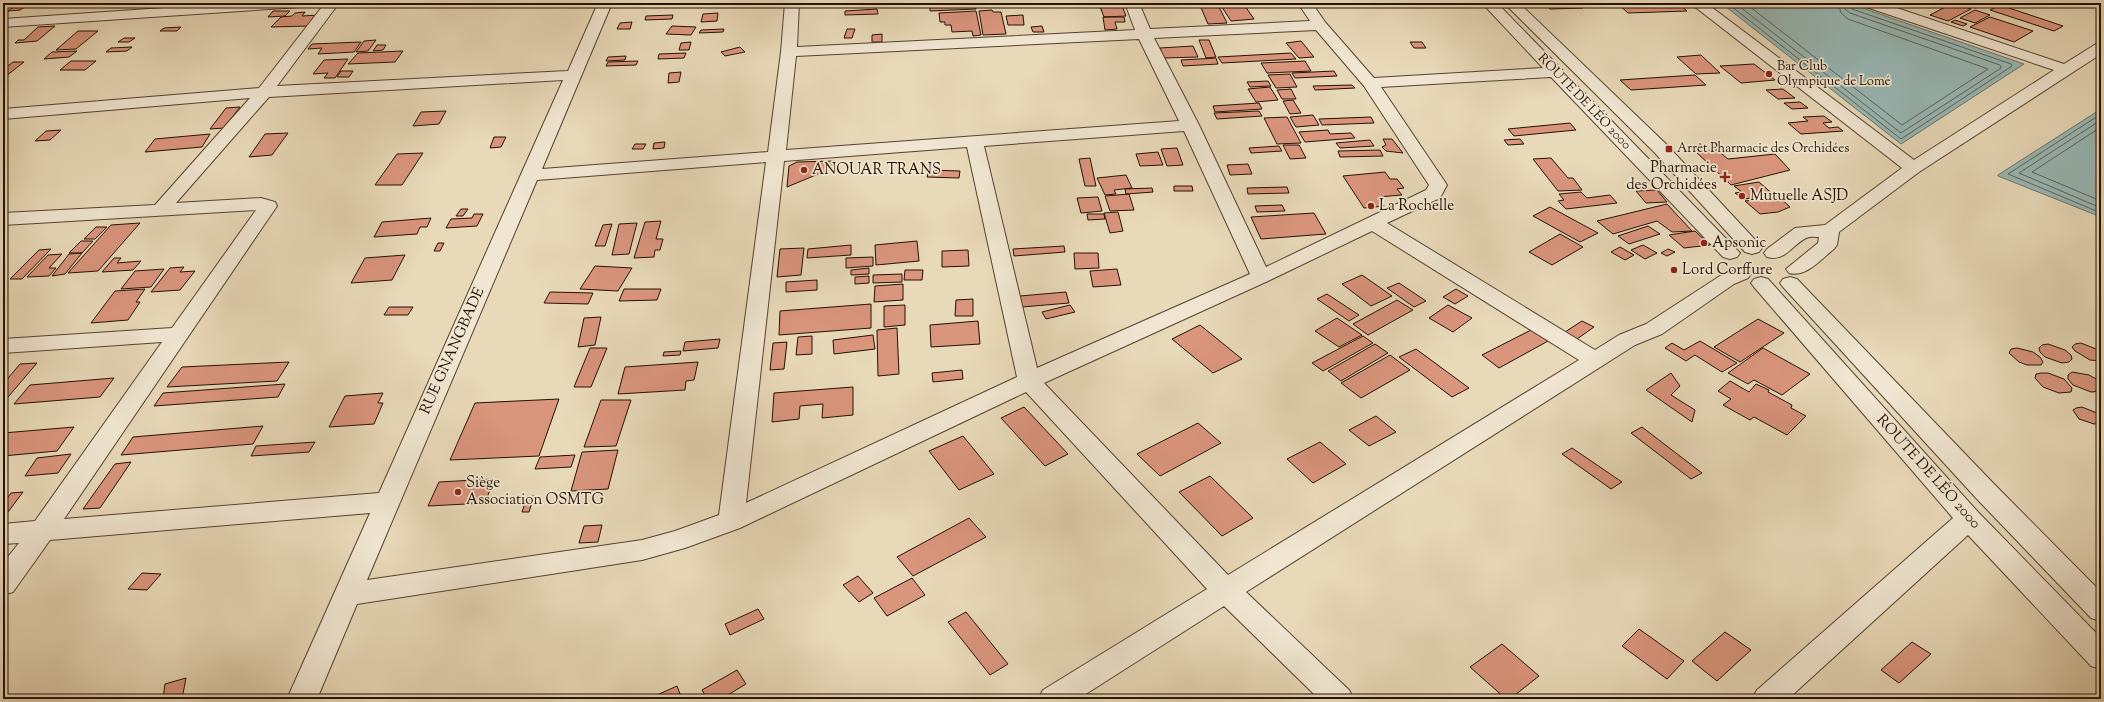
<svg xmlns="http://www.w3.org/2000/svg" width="2104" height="702" viewBox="0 0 2104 702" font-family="'Sorts Mill Goudy',serif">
<rect width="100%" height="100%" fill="#e8d9b8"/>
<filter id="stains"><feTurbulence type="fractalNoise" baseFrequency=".005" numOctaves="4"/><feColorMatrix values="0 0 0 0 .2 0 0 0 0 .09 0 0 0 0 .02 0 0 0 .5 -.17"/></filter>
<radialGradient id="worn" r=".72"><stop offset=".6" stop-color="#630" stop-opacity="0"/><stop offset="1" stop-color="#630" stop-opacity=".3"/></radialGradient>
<path fill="#99b9b7" stroke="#6b756e" d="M1721,3H1848L2024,64L1901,144Z
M2101,109V217L1998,176V175Z"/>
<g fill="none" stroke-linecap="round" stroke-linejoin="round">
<path stroke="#5f645c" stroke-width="1" d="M1727,3L1901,139L2012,66L2011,64L1852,9L1849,3
M1735,3L1901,133L2001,68L2000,65L1850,13L1845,9L1844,3
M1745,3L1902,125L1988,69L1848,19L1841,13L1838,3
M2101,114L2008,174L2101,213
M2101,120L2019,173L2101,208
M2101,127L2032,172L2101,201"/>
</g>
<path fill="#da957d" stroke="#251001" d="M19,3H31L20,10L8,11Z
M929,3H949V5H929Z
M1121,3L1126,16L1104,17L1099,4Z
M1199,3H1214L1216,7H1219L1227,23L1208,24Z
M1243,3L1254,19L1231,21L1220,4Z
M1536,3H1578L1583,8L1550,9L1544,3Z
M1617,3H1678L1687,11L1628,13Z
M1953,3L1971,9L1948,21L1930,15Z
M975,4L976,9L930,11V6Z
M2000,5L2063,26L2054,31L1990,10Z
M877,9L878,14L845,15V11Z
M992,10L993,12H1001L1006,34L983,35L979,11Z
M1975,10L1990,15L1975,23L1960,18Z
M273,11H290L285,16L268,17Z
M976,11L981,35L973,36L972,31L952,32L951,25H945V22H940L939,13Z
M305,12L302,16L319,15L309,26L271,27L281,17L292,16L295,13Z
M718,13L717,21L701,22L703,14Z
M673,15L672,19L645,20L646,16Z
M1023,15L1024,25H1008L1006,16Z
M1103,17H1124L1125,22H1115L1117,29L1105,30Z
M1990,17L2033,31L2014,42L1970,27Z
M1955,20L1967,24L1963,26L1951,22Z
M632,22L630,29H617L620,23Z
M55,26L37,41L15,43L18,40H24L38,27Z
M672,26L696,27L691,35L666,34Z
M1042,26L1044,32H1033L1031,27Z
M181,27L177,31H160L164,28Z
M724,29L723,32L699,33L701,30Z
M847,29H855L852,38H844Z
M78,31H98L76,49L56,50Z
M882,34V42H872V35Z
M124,38H135L129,42H118Z
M376,40L368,51L356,52L364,41Z
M1199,40H1209L1216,57L1206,58Z
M1301,41L1314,57L1299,58L1286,43Z
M361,42L354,52L318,54L322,48L308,49L312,44Z
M691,42L689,50H679L681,43Z
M1410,42H1422L1426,48H1414Z
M377,45H386L383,50L373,51Z
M1193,46L1198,57L1164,58L1160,48Z
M132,47L127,51L106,52L111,48Z
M740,47L745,52L725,56L721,52Z
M77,51L69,57L44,59L52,52Z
M403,51L395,62L348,64L358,53Z
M686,53L684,58L658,59L659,54Z
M1291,53L1296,59L1222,63L1218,57Z
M1701,55L1720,73L1696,74L1677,57Z
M626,56L625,60L606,61L608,57Z
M1216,58L1218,64L1183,66L1181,60Z
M348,59L335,78H324L328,73L313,74L324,60Z
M71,61H96L85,70H60Z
M638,61L636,65L606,66L608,62Z
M1305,61L1311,71L1267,73L1261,63Z
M13,62H24L6,76H3V70Z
M1754,64L1775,80L1741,83L1720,66Z
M341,71H353L349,77H337Z
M1334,71L1337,76L1295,78L1292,73Z
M681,72L679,82L668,83L669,73Z
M1290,74L1297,87L1276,88L1268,75Z
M1695,75L1706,85L1631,90L1620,80Z
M1268,81L1271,86L1250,87L1247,82Z
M1352,85L1355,88L1315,90L1313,86Z
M1270,87L1278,100L1256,102L1248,89Z
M1291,89L1296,99H1282L1277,90Z
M1783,89L1795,98L1778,99L1766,90Z
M1293,100L1301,113L1290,114L1283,101Z
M1800,102L1808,108L1792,109L1784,103Z
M1259,103L1262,109L1215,112L1213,106Z
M240,107L224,128L210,129L226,108Z
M446,111L439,124L413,126L421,112Z
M1259,111L1262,116L1217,119L1214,113Z
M1313,115L1319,125L1296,127L1290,117Z
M1824,116L1832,122L1823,123L1829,128L1838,127L1843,131L1801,134L1788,123L1808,121L1803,117Z
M1287,117L1301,143L1277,144L1264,118Z
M1371,117L1374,123L1322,125L1319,119Z
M1570,123L1576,130L1514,136L1508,129Z
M61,130L50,140L35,141L46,131Z
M1328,130L1330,134L1351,133L1355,138L1305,142L1299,132Z
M288,133L272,155L249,157L265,134Z
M210,134L202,147L145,152L155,139Z
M494,137H506L501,147L490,148Z
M1383,139H1392L1403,153L1386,151L1382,147L1386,145Z
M1520,139L1524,144L1508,145L1504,140Z
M1370,140L1374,146L1340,148L1336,143Z
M665,142L664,148L653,149L654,143Z
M635,144H646L643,149H632Z
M1283,145H1299L1306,158L1290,159Z
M1279,146L1282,151L1251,153L1249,148Z
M1177,148L1183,165L1167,166L1161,149Z
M1380,150L1383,156L1340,157L1338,151Z
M1717,150L1728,159L1775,154L1790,170L1731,185L1695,151Z
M1158,152L1163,165L1140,166L1136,154Z
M423,153L402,185H375L397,154Z
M1090,158L1096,186H1085L1079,159Z
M1551,158L1568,178H1573L1582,190L1558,191L1533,159Z
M835,161V167L787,187L789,166L797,162Z
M1248,164L1252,174L1230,175L1227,165Z
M929,170L960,171L959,178L927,177Z
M1385,172L1390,179H1397L1404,188L1397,189L1402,195L1378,197L1384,206L1364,208L1343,176Z
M1126,175L1132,188L1114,190L1116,194L1105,195L1097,178Z
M1759,182L1775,196L1743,199L1735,193L1742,192L1734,186Z
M1174,186H1192L1193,191H1174Z
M1287,187L1289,193L1248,194L1247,188Z
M1152,188L1153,192L1126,194L1125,189Z
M1657,190L1667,202L1646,203L1636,191Z
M1581,192L1587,198L1610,195L1617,203L1566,209L1558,201L1564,200L1559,194Z
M1129,194L1134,210L1110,211L1105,196Z
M1098,197L1102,211L1081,213L1077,198Z
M1779,197L1790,207L1778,212L1760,214L1745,201Z
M1667,204L1692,231L1672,232L1657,221L1613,234L1597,221Z
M1282,205L1285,211L1257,212L1255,206Z
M1550,207L1598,233L1580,242L1533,216Z
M461,209H468L463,216H456Z
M1118,212L1123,231L1110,233L1104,213Z
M1314,213L1326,234L1261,239L1251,217Z
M474,214H483L477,226L446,228L451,219L472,218Z
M1087,214H1104L1105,219L1088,220Z
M431,218L427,227H420L417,234L374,237L382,222Z
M661,221L656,239H663L660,250H655L654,257L634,258L645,222Z
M140,223L98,271L68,273L111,225Z
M637,223L629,254L612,255L619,224Z
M612,224L605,246H595L603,225Z
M1648,226L1660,234L1629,244L1618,236Z
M96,227H107L95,239H84Z
M1695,231L1710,245L1684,248L1669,235Z
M1560,234L1583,247L1552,265L1529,252Z
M81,241H93L82,253H69Z
M917,241L919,261L876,265L875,245Z
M438,243H444L440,251H434Z
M851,245V255L807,258L808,249Z
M1643,245L1657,253L1645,259L1631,250Z
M1064,246L1065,252L1014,256L1013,249Z
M1620,247L1634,255L1625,260L1611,252Z
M804,248L801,275L777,277L780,249Z
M51,249L22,279H10L39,250Z
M1668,249L1675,252L1667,256L1661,253Z
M968,250L969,266L942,267V251Z
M82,253L65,274L52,276L69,254Z
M1074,253H1098L1099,268L1075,269Z
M62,254L49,268H56L49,276L27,277L48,255Z
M405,255L392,280L351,283L365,258Z
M873,257V266L846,268V258Z
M114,258H121L117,263L141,261L133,270L102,272Z
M595,266L632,268L618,291L580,289Z
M184,267L180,272L195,271L180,290L151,292L170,268Z
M869,268V274L851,275V270Z
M164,269L151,287L121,289L135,271Z
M1117,269L1121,285L1093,287L1090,271Z
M905,270H923L922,280H904Z
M902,274V282L873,283V275Z
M1362,275L1392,296L1371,306L1342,284Z
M869,276V283L855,284V277Z
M817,280V290L786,292V282Z
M1399,283L1426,301L1414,307L1387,288Z
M903,284V300L874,302L875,286Z
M145,289L136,302H140L128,320L91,323L115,291Z
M624,289H661L657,300L619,301Z
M1456,289L1468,296L1455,304L1443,297Z
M550,292L593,293L588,304L544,303Z
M1066,292L1069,303L1022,307L1020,296Z
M1327,294L1359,315L1349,321L1317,299Z
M973,299V316H955L956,300Z
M1397,300L1413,310L1368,335L1353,324Z
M871,304V328L779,335L780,311Z
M905,305V325L884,327V306Z
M1070,305L1075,312L1046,319L1042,312Z
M1448,305L1472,318L1453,332L1429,318Z
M389,307H413L408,315H384Z
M601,317L595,345L578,347L584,318Z
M1337,318L1362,335L1339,347L1315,331Z
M1758,319L1784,333L1740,362L1714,347Z
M978,321L980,344L931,347L930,325Z
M1582,321L1594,327L1577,339L1565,332Z
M1200,325L1242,359L1213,373L1172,339Z
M897,328L899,374L878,376L877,330Z
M1533,329L1550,340L1499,368L1482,355Z
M873,335L875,349L834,354L833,340Z
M812,336V354L796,355L798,337Z
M1363,336L1373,343L1323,371L1312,363Z
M720,339L718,348L683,351L685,342Z
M1700,341L1737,363L1722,372L1695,355L1686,361L1665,348L1672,343L1684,350Z
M787,342L784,369L770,370L773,343Z
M2081,343L2101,351V361L2090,360L2075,351L2072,347L2075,344Z
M1375,344L1388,353L1341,381L1328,371Z
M2048,344L2065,350L2071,355L2072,359L2069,362L2062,363L2045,357L2040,352L2039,348L2042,345Z
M590,348H607L591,387H574Z
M1763,348L1810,374L1782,395L1754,380L1748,384L1728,373Z
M2017,348L2033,352L2040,357L2043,362L2041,365H2027L2019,362L2009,353L2011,349Z
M1416,349L1469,388L1452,397L1399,357Z
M681,351L680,355L663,356L664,352Z
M1390,355L1410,370L1361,398L1341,383Z
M289,362L277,381L167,387L182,367Z
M698,362L694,380L686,381L685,390L618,394L625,367Z
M37,363L3,403V384L20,364Z
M962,370L963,379L933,382L932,373Z
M2072,372L2089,375L2098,380L2101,383V391L2091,392L2073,385L2068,379V375Z
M1671,373L1680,386L1671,395L1695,410L1692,422L1646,390Z
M2041,373H2048L2064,379L2072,388L2071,392L2059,393L2043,387L2035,378L2036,374Z
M114,378L100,397L14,404L30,385Z
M1730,381L1749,392L1756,384L1769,390L1768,392L1792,405L1791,408L1806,416L1787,435L1754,417L1750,420L1723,405L1731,399L1718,391Z
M285,384L278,397L154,406L163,393Z
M853,387V415L822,418L823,404L800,406L799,419L772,422L774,393Z
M383,393L378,403H383L374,424L329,427L345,396Z
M559,399L539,456L450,460L475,403Z
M601,400H631L616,446L584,447Z
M1024,407L1068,454L1045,466L1001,418Z
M2082,407L2097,413L2101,417V423L2094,424L2079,419L2073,410L2076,408Z
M1376,416L1396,432L1369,446L1349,430Z
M1198,423L1221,443L1160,476L1137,454Z
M263,426L253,444L121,455L133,437Z
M74,427L57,451L3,456V433Z
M1642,427L1702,473L1691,479L1631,433Z
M963,436L994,474L959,490L929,451Z
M315,442L309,452L251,456L256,446Z
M1320,442L1346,464L1313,483L1287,459Z
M1572,448L1622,482L1611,489L1562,454Z
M618,450L608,489L571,491L582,452Z
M71,454L58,473L25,476L37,458Z
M575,455L571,467L535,469L540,457Z
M131,462L100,508L83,509L115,464Z
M1210,476L1253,518L1222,536L1179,492Z
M494,479L485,503L428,506L439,482Z
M23,492L5,516H3V504L11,493Z
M534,496L529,512H522L527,497Z
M969,518L986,537L913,576L897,557Z
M602,525L598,542L579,543L584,526Z
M142,573L161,574L147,590L128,589Z
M858,576L873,593L859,602L843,585Z
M912,578L925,595L887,616L874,598Z
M758,609L764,619L730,635L725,624Z
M966,612L1008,664L990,675L948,622Z
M1639,629L1684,661L1667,679L1622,646Z
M1725,632L1751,650L1717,681L1692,661Z
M1912,642L1931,654L1899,683L1881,670Z
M1502,644L1539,676L1510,699H1506L1470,667Z
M737,670L746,684L721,699H707L702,690Z
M186,678L182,699H163L165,684Z
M677,686L682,699H648Z"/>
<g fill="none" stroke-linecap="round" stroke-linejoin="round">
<defs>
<path id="minor" d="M236,3H307L305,6L300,7L3,27V19Z
M325,3H339L277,86L568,71L598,3H612L542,169L768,152L781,52L785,3H799L797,47L1135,30L1125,3H1139L1150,29L1310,21L1298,3H1312L1325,22L1374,78L1543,68L1482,3H1497L1740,253L1737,257L1730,259L1723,257L1551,77L1381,87L1447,185L1440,198L1387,223L1595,350L1619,335L1646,324L1720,276L1741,268L1748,270L1751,274L1748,278L1734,284L1662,334L1635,345L1246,592L1349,690L1354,699H1319L1224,606L1078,699H1038L1043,690L1207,589L1026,392L740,528L685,548L642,560L357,604L317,699H287L370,513L50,540L13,592L3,595V563L19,543L3,544V524L35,521L162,342L3,353V339L172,328L256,210L3,225V213L155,205L250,98L3,119V109L259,88ZM1316,30L1364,86L1429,185L1426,190L1266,267L1199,125L1154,38ZM1139,39L1179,121L786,150L796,56ZM563,80L379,493L64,519L277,206L275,202L261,198L176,203L269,97ZM1184,131L1250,274L1037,368L984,146ZM967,147L1017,377L746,503L784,161ZM766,162L719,515L675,531L642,540L367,580L537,180ZM1372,231L1579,360L1228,575L1044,383L1268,281Z
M1504,3H1519L1666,144L1759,244L1762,248L1759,252L1752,254L1745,252L1654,152Z
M1690,3H1706L1914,160L2054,70L1863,6L1861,3H1882L2064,64L2096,44L2101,42V54L1919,172L1839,232L1837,245L1834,249C1821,259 1806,278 1789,273L1786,269L1818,243L1819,237C1815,237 1810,236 1806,238C1792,245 1785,262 1767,257L1764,253L1767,249L1795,228L1825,225L1902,168Z
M1761,277L1768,279L1978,512L2101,638V669L2091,666L1968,535L1788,699H1752L1757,690L1953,518L1754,287L1751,283L1754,279Z
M1790,277L1797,279L1994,484L2101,592V621L2091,618L1976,498L1783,287L1780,283L1783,279Z"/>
</defs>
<use href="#minor" stroke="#56422f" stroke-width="2"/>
<use href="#minor" fill="#f0e6d1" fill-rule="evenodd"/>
</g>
<g fill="#8f2418" stroke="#f0e6d1" stroke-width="1.5">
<circle cx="1769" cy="74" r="4"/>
<rect x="1665" y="145" width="8" height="8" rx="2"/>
<circle cx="804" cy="170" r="4"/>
<path d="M1723 171h4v4h4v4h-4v4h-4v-4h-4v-4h4z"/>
<circle cx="1742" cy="196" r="4"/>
<circle cx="1371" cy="206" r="4"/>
<circle cx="1704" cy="243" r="4"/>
<circle cx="1674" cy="270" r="4"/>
<circle cx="458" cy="492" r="4"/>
</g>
<g text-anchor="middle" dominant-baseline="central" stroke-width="3.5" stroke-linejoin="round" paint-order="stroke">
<g font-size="13" fill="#251001" stroke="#f0e6d1" text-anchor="start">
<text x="1777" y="67">Bar Club<tspan x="1777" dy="15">Olympique de Lomé</tspan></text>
<text x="1677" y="149">Arrêt Pharmacie des Orchidées</text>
</g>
<g font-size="13" fill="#251001" stroke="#f0e6d1">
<text transform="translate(1584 102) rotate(46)">ROUTE DE LÉO 2000</text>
</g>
<g font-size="15" fill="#251001" stroke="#f0e6d1" text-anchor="start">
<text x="1717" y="168" text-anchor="end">Pharmacie<tspan x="1717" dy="17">des Orchidées</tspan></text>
<text x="812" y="170">ANOUAR TRANS</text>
<text x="1750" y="196">Mutuelle ASJD</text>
<text x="1379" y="206">La Rochelle</text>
<text x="1712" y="243">Apsonic</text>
<text x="1682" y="270">Lord Corffure</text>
<text x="466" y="483">Siège<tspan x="466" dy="17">Association OSMTG</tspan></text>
</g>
<g font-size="15" fill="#251001" stroke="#f0e6d1">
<text transform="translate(453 351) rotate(-66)">RUE GNANGBADE</text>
<text transform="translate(1928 472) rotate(48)">ROUTE DE LÉO 2000</text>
</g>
</g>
<rect width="2104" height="702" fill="none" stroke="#e8d9b8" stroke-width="16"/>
<rect x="4" y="4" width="2096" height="694" fill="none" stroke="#251001" stroke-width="2"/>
<rect x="8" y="8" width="2088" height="686" fill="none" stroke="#251001"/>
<rect width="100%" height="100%" filter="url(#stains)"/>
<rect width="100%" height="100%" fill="url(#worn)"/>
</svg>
